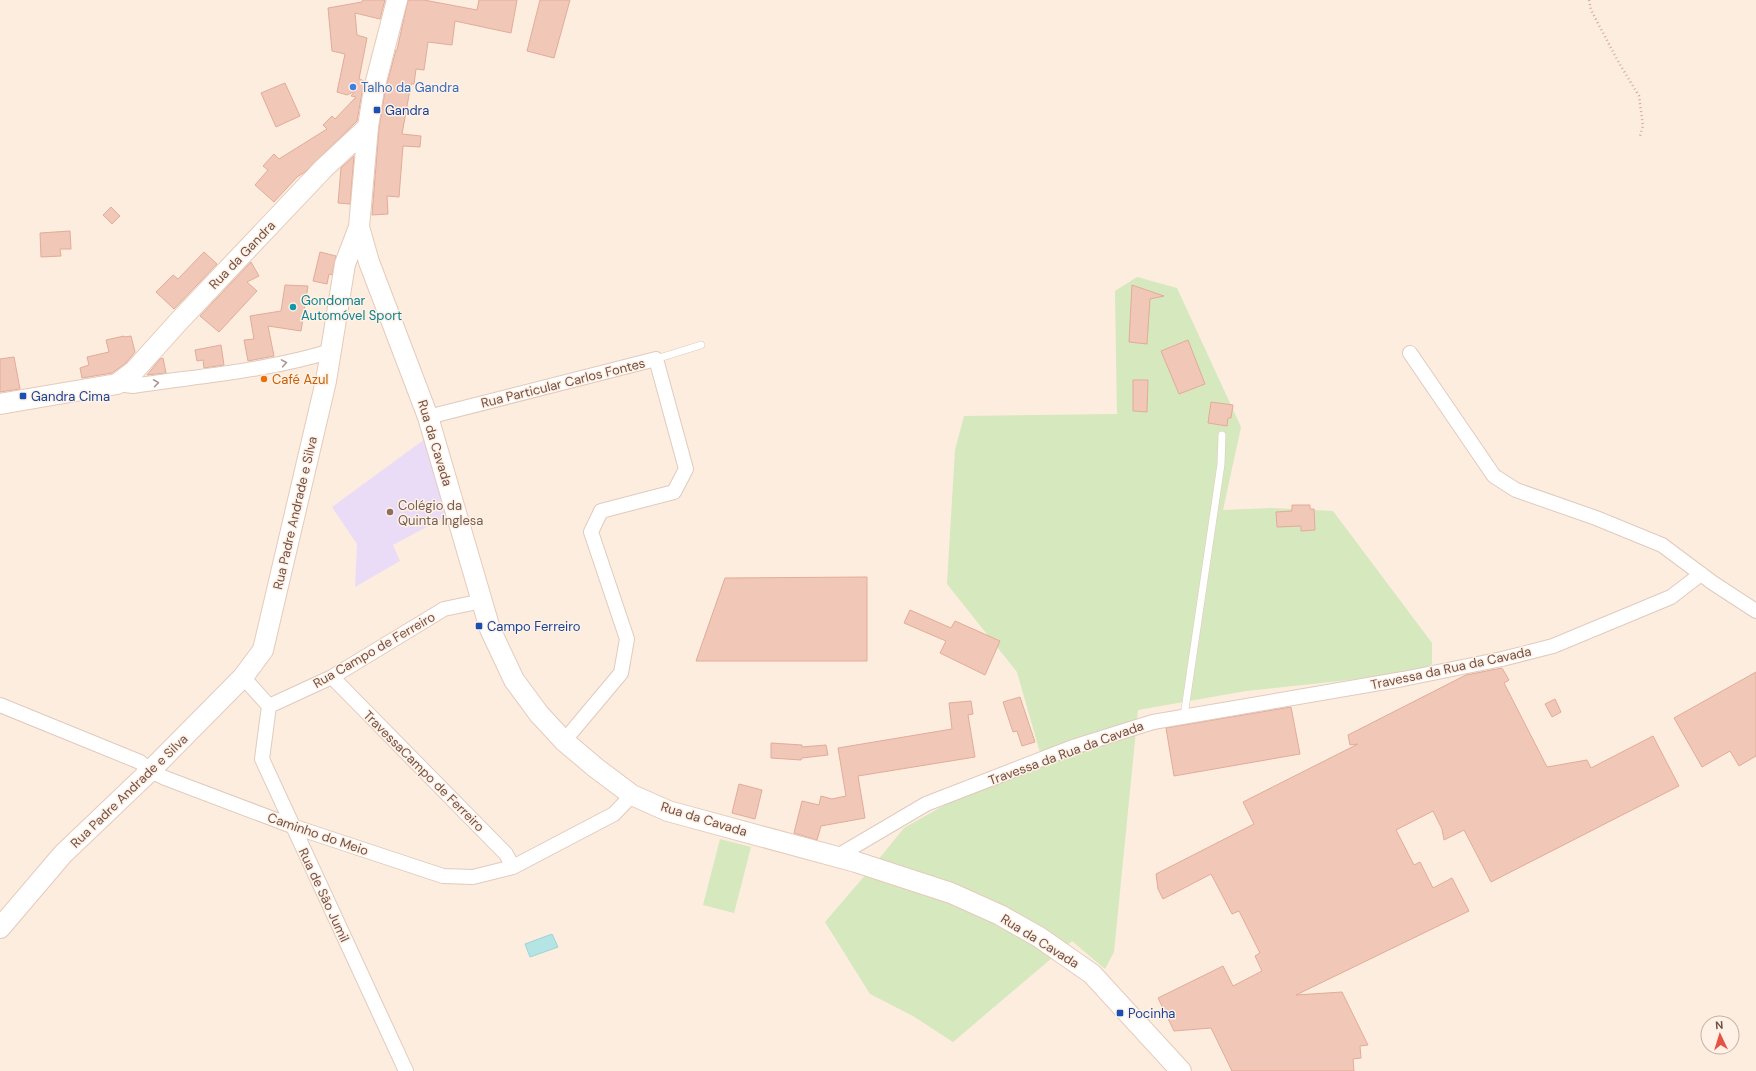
<svg xmlns="http://www.w3.org/2000/svg" width="1756" height="1071" viewBox="0 0 1756 1071" font-family="'DM Sans',sans-serif">
<rect width="100%" height="100%" fill="#fceddf"/>
<path fill="#eadcf7" d="M425,439L447,516L393,545L400,561L355,587L357,544L332,507Z"/>
<path fill="#d5e8be" d="M1137,277L1177,288L1241,427L1223,510L1272,508L1333,511L1432,643V671L1246,691L1138,710L1114,952L1105,969L1072,941L953,1042L913,1016L870,994L825,922L874,865L904,828L982,784L1043,763L1017,672L947,584L955,450L964,416L1117,414L1115,291Z
M720,839L751,847L734,913L703,905Z"/>
<path fill="#b4e4e4" stroke="#9bd4d6" d="M552,934L558,947L530,957L525,944Z"/>
<path fill="#f1c7b7" stroke="#e3ab98" d="M363,0H385L380,19L355,13L357,35L367,38L359,79L364,81L357,121L305,172L297,177L274,202L255,185L268,170L263,166L274,154L279,159L327,129L323,125L332,116L335,119L356,97L351,96L355,91L347,95L337,92L345,54L332,51L328,8L362,2Z
M408,0H424L477,10L479,0H517L511,33L455,21L452,45L428,42L424,70L416,69L414,84H411L402,134L421,136L420,147L403,146L399,197L387,196L388,214L372,215L379,128L385,91L396,50H397Z
M540,0H570L554,58L527,51Z
M285,83L300,116L276,127L261,93Z
M354,156L350,204L338,203L341,168Z
M111,207L120,216L112,224L103,215Z
M70,231L71,249H60L61,256L41,257L40,233Z
M204,252L217,264L174,309L156,292L173,275L178,279Z
M320,252L336,256L332,275L329,274L327,284L313,281Z
M251,262L259,276L247,282L257,291L219,332L200,316Z
M285,285L308,286L301,331L268,326L274,356L248,361L244,340L254,339L250,316L281,311Z
M1132,285L1164,296L1150,299L1147,344L1129,342Z
M124,336V337L131,336L135,352L126,363L112,373L82,378L80,368L89,365L87,357L109,352L106,340Z
M1188,340L1205,384L1179,394L1161,351Z
M221,345L224,365L204,368L203,360L197,361L195,350Z
M14,357L20,389L0,392V359Z
M163,358L166,373L147,375L160,359Z
M1133,380H1148L1147,412L1133,411Z
M1211,402L1233,405L1231,418H1228L1227,426L1208,423Z
M1292,505H1310V509H1314L1315,530L1301,531V526L1277,527L1276,512L1292,511Z
M867,577V661H696L725,578Z
M910,610L951,628L955,621L1000,641L985,675L940,653L946,641L904,623Z
M1502,668L1509,680L1504,683L1547,767L1587,760L1591,768L1653,736L1679,786L1491,882L1464,830L1444,840L1442,829L1433,811L1396,830L1414,865L1420,862L1433,888L1452,878L1469,911L1296,995L1342,992L1368,1045L1360,1046L1361,1058L1353,1059L1354,1071H1232L1211,1028L1174,1031L1158,998L1223,966L1233,986L1262,971L1255,956L1260,953L1239,911L1232,914L1211,874L1163,899L1158,889L1156,874L1254,824L1243,802L1358,744L1350,745L1348,735L1466,675Z
M1756,672V756L1739,766L1730,751L1702,767L1674,718Z
M1020,697L1035,742L1022,746L1017,731L1013,732L1003,702Z
M1555,699L1561,712L1552,717L1545,704Z
M971,701L973,714L968,715L975,757L858,776L865,818L821,826L817,840L794,833L802,801L819,805L821,796L832,799L846,796L838,748L952,729L949,703Z
M1291,707L1300,754L1174,776L1166,728Z
M771,743L802,745V747L826,745L828,755L802,758L801,760L771,758Z
M739,784L762,790L755,819L732,813Z"/>
<g fill="none" stroke-linecap="round" stroke-linejoin="round">
<defs>
<path id="lane" d="M656,359L701,345
M1184,716L1221,464L1222,435"/>
<path id="street" d="M1410,353L1494,476L1516,490L1596,518L1662,545L1713,583L1756,611
M117,384L133,386C199,376 267,371 331,351
M428,417L656,359L686,469L674,492L601,511L591,532L627,639L621,673L564,741
M243,677L269,706L262,759L406,1071
M332,677L506,854L513,867
M0,705L140,762L150,771L165,778L292,826L443,876L473,877L513,867L614,814L632,795
M269,706L332,677L444,609L482,601
M836,857L926,804L1073,747L1153,722L1403,679L1502,659L1553,646L1671,597L1701,574"/>
<path id="secondary" d="M359,227L369,262L428,417L490,629L514,680L539,714L564,741L596,768L632,795L668,811L856,862L951,893L1000,915L1039,937L1092,974L1181,1071
M0,404L117,384L134,371L180,320L324,168L368,127
M0,928L63,854L150,771L243,677L263,650L326,381L345,264L359,227L368,127L374,89L397,0"/>
</defs>
<use href="#lane" stroke="#e1cabe" stroke-width="8"/>
<use href="#street" stroke="#e1cabe" stroke-width="16"/>
<use href="#secondary" stroke="#e6cabb" stroke-width="22"/>
<path stroke="#d5aa9b" stroke-width="2.5" stroke-dasharray="1 3" stroke-linecap="butt" d="M1589,0L1591,10L1619,63L1639,96L1643,126L1640,136"/>
<use href="#lane" stroke="#fff" stroke-width="7"/>
<use href="#street" stroke="#fff" stroke-width="14"/>
<use href="#secondary" stroke="#fff" stroke-width="20"/>
</g>
<defs><path id="oneway-chevron" d="M-2-3.5L2.5 0L-2 3.5" fill="none" stroke-width="1.6" stroke-linecap="round" stroke-linejoin="round"/></defs>
<g stroke="#aa9791">
<use href="#oneway-chevron" transform="translate(284 363) rotate(-10)"/>
<use href="#oneway-chevron" transform="translate(156 383) rotate(-8)"/>
</g>
<circle fill="#3f7fe0" stroke="#fff1e5" stroke-width="1.5" cx="353" cy="87" r="4"/>
<g fill="#1a4fb4" stroke="#fff1e5" stroke-width="1.5">
<rect x="373" y="106" width="8" height="8" rx="2"/>
<rect x="19" y="392" width="8" height="8" rx="2"/>
<rect x="475" y="622" width="8" height="8" rx="2"/>
<rect x="1116" y="1009" width="8" height="8" rx="2"/>
</g>
<circle fill="#0f9aa8" stroke="#fff1e5" stroke-width="1.5" cx="293" cy="307" r="4"/>
<circle fill="#e8710a" stroke="#fff1e5" stroke-width="1.5" cx="264" cy="379" r="4"/>
<circle fill="#8d6e63" stroke="#fff1e5" stroke-width="1.5" cx="390" cy="512" r="4"/>
<g text-anchor="middle" dominant-baseline="central" stroke-width="3" stroke-linejoin="round" paint-order="stroke">
<g font-size="13" fill="#366cbe" stroke="#fff1e5" text-anchor="start">
<text x="361" y="87">Talho da Gandra</text>
</g>
<g font-size="13" fill="#164399" stroke="#fff1e5" text-anchor="start">
<text x="385" y="110">Gandra</text>
<text x="31" y="396">Gandra Cima</text>
<text x="487" y="626">Campo Ferreiro</text>
<text x="1128" y="1013">Pocinha</text>
</g>
<g font-size="13" fill="#715147" stroke="#fff1e5">
<text transform="translate(242 255) rotate(-46)">Rua da Gandra</text>
<text transform="translate(563 383) rotate(-14)">Rua Particular Carlos Fontes</text>
<text transform="translate(435 443) rotate(73)">Rua da Cavada</text>
<text transform="translate(295 513) rotate(-77)">Rua Padre Andrade e Silva</text>
<text transform="translate(374 650) rotate(-30)">Rua Campo de Ferreiro</text>
<text transform="translate(1451 668) rotate(-12)">Travessa da Rua da Cavada</text>
<text transform="translate(1066 753) rotate(-20)">Travessa da Rua da Cavada</text>
<text transform="translate(424 771) rotate(45)">TravessaCampo de Ferreiro</text>
<text transform="translate(129 791) rotate(-44)">Rua Padre Andrade e Silva</text>
<text transform="translate(704 819) rotate(17)">Rua da Cavada</text>
<text transform="translate(318 834) rotate(19)">Caminho do Meio</text>
<text transform="translate(324 895) rotate(65)">Rua de São Jumil</text>
<text transform="translate(1040 941) rotate(32)">Rua da Cavada</text>
</g>
<g font-size="13" fill="#0d838f" stroke="#fff1e5" text-anchor="start">
<text x="301" y="300">Gondomar<tspan x="301" dy="15">Automóvel Sport</tspan></text>
</g>
<g font-size="13" fill="#c56008" stroke="#fff1e5" text-anchor="start">
<text x="272" y="379">Café Azul</text>
</g>
<g font-size="13" fill="#785e54" stroke="#fff1e5" text-anchor="start">
<text x="398" y="505">Colégio da<tspan x="398" dy="15">Quinta Inglesa</tspan></text>
</g>
</g>
<g transform="translate(1720 1035) rotate(356)"><circle r="19" fill="#fff1e5" stroke="#c6b1a6"/>
<path d="M0-3L7 15L0 10L-7 15Z" fill="#e65344"/>
<text y="-6" font-size="11" font-weight="bold" text-anchor="middle" fill="#715147">N</text>
</g>
</svg>
